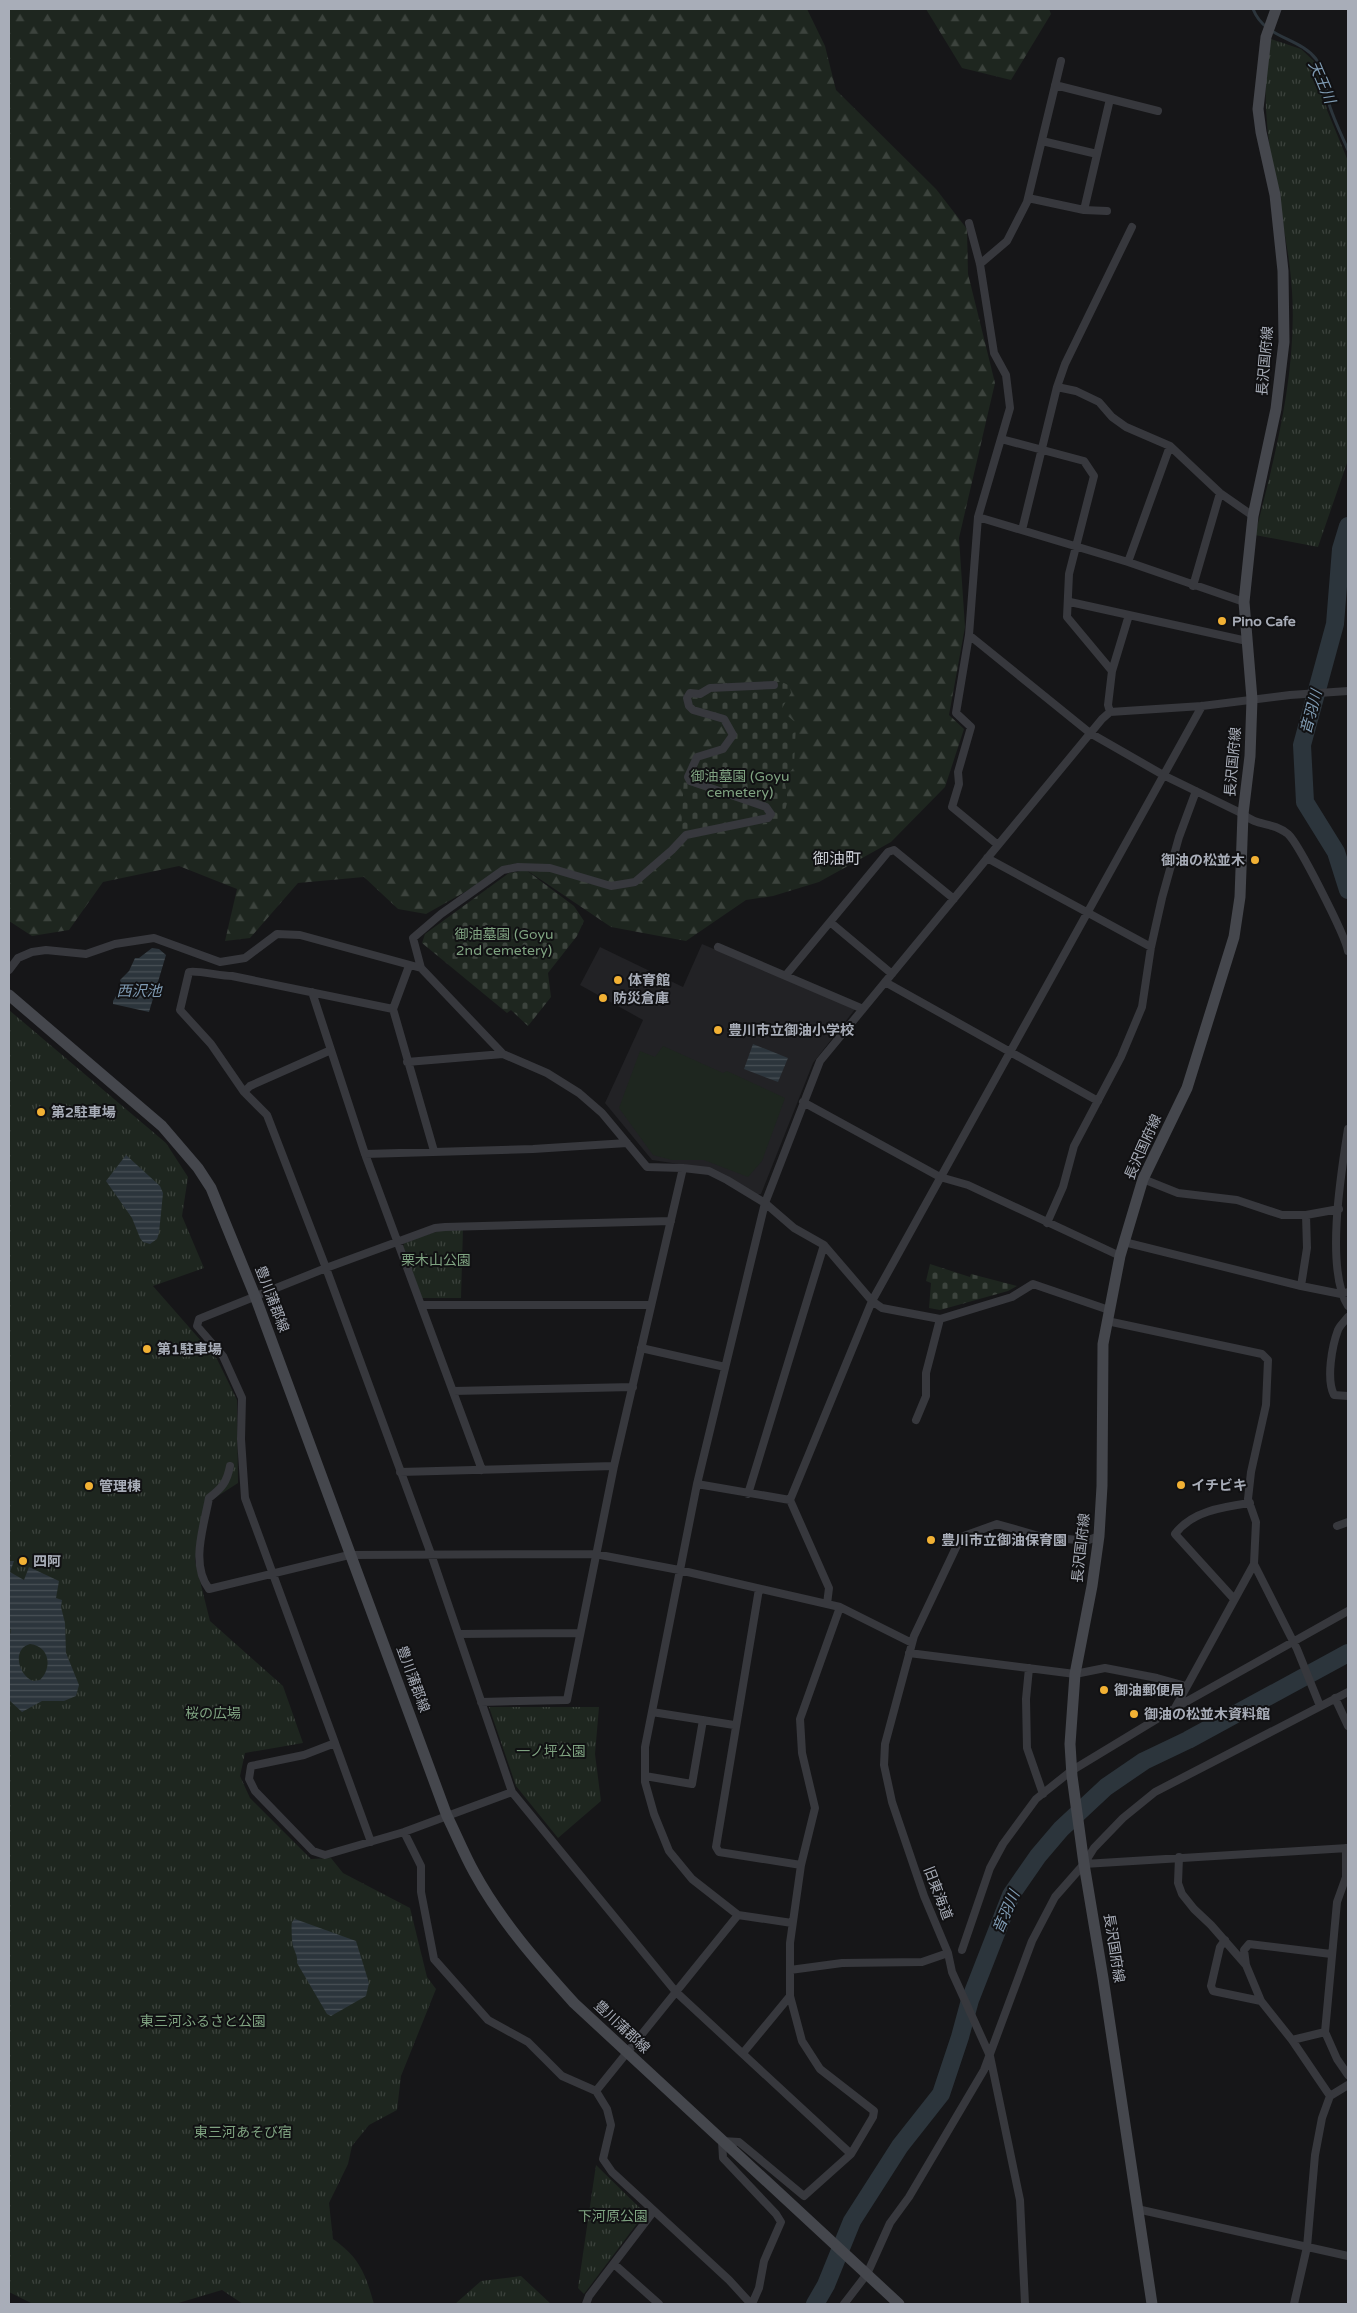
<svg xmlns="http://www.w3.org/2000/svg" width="1357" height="2313" viewBox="0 0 1357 2313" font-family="'Varela Round','Noto Sans JP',sans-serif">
<defs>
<pattern id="forest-firs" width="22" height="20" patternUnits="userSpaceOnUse" patternTransform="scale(1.25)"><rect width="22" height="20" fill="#1e261f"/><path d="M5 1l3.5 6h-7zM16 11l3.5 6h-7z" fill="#3c433d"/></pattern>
<pattern id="cemetery-stones" width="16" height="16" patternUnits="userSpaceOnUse" patternTransform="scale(1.25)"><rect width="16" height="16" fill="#1e261f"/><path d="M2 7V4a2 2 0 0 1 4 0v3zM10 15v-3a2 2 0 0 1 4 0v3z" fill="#3c433d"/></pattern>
<pattern id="park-tufts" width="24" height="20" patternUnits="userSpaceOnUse" patternTransform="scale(1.25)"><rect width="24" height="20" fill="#1e261f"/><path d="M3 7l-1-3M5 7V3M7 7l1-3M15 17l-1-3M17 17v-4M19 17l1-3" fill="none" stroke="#3c433d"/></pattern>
<pattern id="water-rules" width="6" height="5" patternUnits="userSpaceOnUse" patternTransform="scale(1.25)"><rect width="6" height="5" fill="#2c353c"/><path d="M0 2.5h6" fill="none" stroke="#485056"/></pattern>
</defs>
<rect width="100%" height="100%" fill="#161618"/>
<path fill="#222225" d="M702,944L856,1008L813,1063L761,1194L754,1195L699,1167L652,1160L605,1103L643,1020L580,985L600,947L683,987Z"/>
<path fill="url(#forest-firs)" d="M9,9H807L825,46L836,90L936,189L967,229L968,274L995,383L959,538L965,627L949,715L964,729L945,787L891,842L819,882L773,896L746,900L686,941L611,927L516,863L426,914L398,909L364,877L298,883L250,938L225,941L237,889L179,866L103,882L69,930L32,936L9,921Z
M926,9H1049L1051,14L1011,80L962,68Z"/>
<path fill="url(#cemetery-stones)" d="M782,682L790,686L791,693L781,710L796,723L794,767L784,780C789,799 789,806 778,823L681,832L684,777L697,753L720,746L729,734L723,723L693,713L688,708L692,690H699L713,683Z
M526,870L574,906L584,921L577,936L548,973L551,997L528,1026L511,1010L507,1013L422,943L425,934L509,873Z
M930,1264L970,1277L971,1274L1017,1286L1008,1291L940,1310L929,1308L931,1283L926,1281Z"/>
<path fill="url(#park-tufts)" d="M1271,39L1301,49L1316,63L1327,110L1348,161V460L1318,547L1255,535C1277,448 1301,359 1290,269C1281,193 1254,116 1271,39Z
M9,1010L166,1143L188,1177L182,1216L204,1268L153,1286L217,1359L237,1400L238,1483L207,1503L195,1561L210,1621L283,1686L303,1743L245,1753L240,1776L250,1798L311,1859L331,1858L343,1873L410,1908L427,1977L436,1989L401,2076L397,2110L369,2125L352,2146L348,2164L329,2203L333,2239C360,2258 365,2273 374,2304H243L222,2290L175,2304H33L9,2292Z
M445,1229H463L461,1298H422L403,1246L405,1242Z
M489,1707H599L595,1754L601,1801L558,1838L516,1786Z
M596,2165L645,2213L584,2294L578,2288Z
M521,2276L551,2304H455L481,2281Z"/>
<path fill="#1e261f" d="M663,1046L723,1073L727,1071L785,1098L762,1161L748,1177L704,1160H672L653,1155L619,1108L640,1051L655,1057Z"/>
<path fill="url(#water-rules)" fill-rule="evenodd" d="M152,948L159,949L166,955L149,1012L113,1004V1001L122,986L120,980L129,971L135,958H139Z
M753,1044L788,1058L778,1082L744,1069Z
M126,1155L160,1186L163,1193L159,1233L157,1239L150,1244L143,1242L140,1238L132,1218L106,1181Z
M9,1561H14L10,1572L24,1580L29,1567L59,1581L56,1598L62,1600L61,1607L65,1623L66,1653L79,1685L76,1696L64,1701H42L22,1712L9,1700V1639L11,1630L9,1627ZM30,1644C49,1646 53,1667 40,1680L33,1681C19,1676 11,1649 30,1644Z
M295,1919L356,1941L369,1983L366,1996L331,2016L327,2014L297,1963C298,1956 295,1953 293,1946C292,1944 291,1925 292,1922Z"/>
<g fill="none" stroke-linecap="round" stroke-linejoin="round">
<path stroke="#2c353c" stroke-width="3" d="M1253,9C1265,39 1299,37 1316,59C1325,72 1326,92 1330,107C1335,122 1342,136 1348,150"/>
<path stroke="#2c353c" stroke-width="18" d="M1348,526L1341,549L1335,624L1302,745L1305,802L1336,852L1348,890
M815,2304L826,2285L852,2221L900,2146L941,2094L960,2037L970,2000L1011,1895L1038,1856L1061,1829L1106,1787L1144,1761L1188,1740L1348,1653"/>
<path stroke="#37383d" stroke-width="8" d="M1055,85L1158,111
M1042,141L1097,154
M1028,198L1084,210L1107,211
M1084,210L1110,99
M969,223L980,264L994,353L1006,375L1010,408L978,517L969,635
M980,264L1007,241L1027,202L1061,61
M1057,387L1076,391L1099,402L1112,417L1126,427L1170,446L1220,493L1253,516
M1001,439L1084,461L1094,476L1069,574L1067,617L1112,671L1108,705L1110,712
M978,517L1128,562L1244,602
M1022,530L1057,387L1065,364L1132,227
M1128,562L1170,446
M1193,586L1220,493
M1070,602L1247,641
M1112,671L1129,615
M774,685L710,688L700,694L690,693L687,698L689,706L693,710L724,719L733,735L723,749L697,757L688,777L690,781L766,807L771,814L768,818L686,835L672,850L635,882L611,886L550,868L518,867L503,870L441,914L413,938L421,968L503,1054L547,1073L579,1093L602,1113L647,1167L683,1168L709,1171L727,1180L765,1203L794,1228L824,1245L872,1301L882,1308L940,1319L1012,1297L1033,1284L1109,1310
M998,845L952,807L959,784L958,772L971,727L956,713L969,635L1090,733L1165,776L1243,814C1257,827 1272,821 1288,834C1299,844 1345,935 1348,951
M987,858L1151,947
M830,922L892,974
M718,947L863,1009
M9,970L18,958L32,952L46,950L86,954L115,944L154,938L220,962L245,958L277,934L300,935L421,968
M786,975L888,852L894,850L954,899
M885,982L1098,1101
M312,992L365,1154L482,1470
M393,1009L409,966
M331,1050L250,1086L244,1092L267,1115L326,1268L435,1228L445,1227L671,1221
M407,1062L503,1054
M244,1092L211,1044L180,1010L189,972C196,970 221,976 232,976L393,1009L434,1151
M803,1102L940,1177L968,1185L1120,1256
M1348,1129C1341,1173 1325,1269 1348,1306
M365,1154L533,1149L627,1143
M1143,1179L1178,1193L1237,1200L1282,1215H1306L1339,1209
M1047,1223L1063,1187L1074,1146L1121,1057L1142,1007L1151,947L1162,898L1179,837L1196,791
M1124,1242L1301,1286L1341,1294L1348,1292
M1301,1286L1307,1248L1306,1215
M421,1305H651
M1348,1317C1345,1321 1340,1325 1338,1330C1332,1346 1326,1379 1334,1395L1348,1396
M1107,1321L1262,1354L1268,1360L1266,1405L1251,1472L1248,1499L1256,1522L1254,1564L1175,1708
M641,1348L725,1367
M453,1391L633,1387
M916,1420L926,1396V1373L940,1319
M230,1466C227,1482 222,1488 209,1498C204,1526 190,1564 209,1589L349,1555L595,1554L679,1570L840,1607L912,1643
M400,1472L614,1466
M697,1484L790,1500
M748,1494L824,1245
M1337,1526L1348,1522
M1254,1564L1297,1649L1320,1706
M759,1589L716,1847L719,1852L801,1865L815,1808L802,1753L800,1719L840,1607
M1234,1599L1175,1534C1192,1511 1223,1507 1250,1503
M827,1604L829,1588L790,1500L872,1301L1202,706
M459,1634L579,1633
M909,1653L1075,1674L1105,1668L1157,1678L1186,1686
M1029,1668L1026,1699L1027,1748L1043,1794
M1335,1698L1348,1726
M481,1702L567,1700L614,1466L683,1168
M652,1712L734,1725
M335,1743L371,1842
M645,1776L692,1784L703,1720
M512,1792L404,1832L325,1855L313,1851L255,1791L249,1779L251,1766L304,1755L335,1743L245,1498L241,1439L242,1398L223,1356L197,1326L199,1319L326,1268L431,1554L512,1792L676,1992L851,2154L804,2196L739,2142L722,2141L723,2158L776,2214L781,2222L764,2261L759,2288L752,2304
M404,1832L421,1866V1892L434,1959L488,2020L528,2042L562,2076L596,2091L607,2109L611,2125L603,2159L612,2172L729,2280L751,2304
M1346,1848V1877L1337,1902L1325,2032L1337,2059L1348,2075
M1179,1857L1178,1883L1182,1894L1194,1909L1211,1925L1246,1965L1261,2001L1213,1991L1211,1986L1220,1947L1225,1940
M1084,1864L1348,1848
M801,1865L790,1943V1970L842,1963L922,1962L948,1953
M792,1923L738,1915L692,1879L669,1851L654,1814L645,1782V1747L697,1484L765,1203L820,1061L1102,719L1110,712L1202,706L1290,695L1348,691
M962,1950L990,1868L1003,1844L1036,1799L1071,1771L1175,1708L1348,1611
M1246,1965L1244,1950L1249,1944L1331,1954
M790,1996L802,2041L820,2069L874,2111L873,2117L851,2154
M1261,2001L1292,2040L1325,2032
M1292,2040L1330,2096
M743,2053L790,1996V1970
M596,2091L738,1915
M1137,2209L1348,2256
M614,2264L659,2304
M586,2304L589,2296L653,2212
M844,2304L867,2274L890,2223L909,2197L984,2070L1032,1941L1055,1897L1084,1864L1094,1848L1123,1818L1155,1792L1348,1692
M1025,2304L1020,2200L990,2056L952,1972L948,1953L924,1896L892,1802L884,1765L885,1744L914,1636L961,1537L997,1524L1039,1536L1086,1541L1099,1536
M1294,2304L1307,2247L1315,2155L1322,2118L1330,2096L1348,2085"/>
<path stroke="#45474d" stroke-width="11" d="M9,995L162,1126L198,1168L211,1188L255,1296L447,1816C456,1834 464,1854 474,1872C500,1920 537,1962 574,2003L899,2304
M1152,2304L1103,1978L1084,1864L1072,1776L1070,1744L1075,1674L1092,1586L1099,1536L1102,1486L1103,1344L1120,1256L1143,1179L1187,1088L1234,937L1240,897L1243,814L1250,756L1252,699L1244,602L1253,516L1276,409L1284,342L1283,271L1275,195L1261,132L1258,109L1266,37L1276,9"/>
</g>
<g fill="#f2b134" stroke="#111113" stroke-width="2">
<circle cx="1222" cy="621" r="5"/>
<circle cx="1255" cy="860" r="5"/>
<circle cx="618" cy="980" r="5"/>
<circle cx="603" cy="998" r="5"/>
<circle cx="718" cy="1030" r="5"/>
<circle cx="41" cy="1112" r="5"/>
<circle cx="147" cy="1349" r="5"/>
<circle cx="1181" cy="1485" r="5"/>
<circle cx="89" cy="1486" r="5"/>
<circle cx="931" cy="1540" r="5"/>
<circle cx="23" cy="1561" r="5"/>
<circle cx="1104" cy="1690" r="5"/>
<circle cx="1134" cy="1714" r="5"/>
</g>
<g text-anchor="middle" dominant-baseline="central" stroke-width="4" stroke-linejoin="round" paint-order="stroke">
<g font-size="14" fill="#a8adb8" stroke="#111113">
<text transform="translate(1265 361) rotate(-85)">長沢国府線</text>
<text transform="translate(1233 762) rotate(-85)">長沢国府線</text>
<text transform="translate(1143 1147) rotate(-66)">長沢国府線</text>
<text transform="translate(272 1299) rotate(69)">豊川蒲郡線</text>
<text transform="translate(1081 1548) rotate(-84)">長沢国府線</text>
<text transform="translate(413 1679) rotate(70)">豊川蒲郡線</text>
<text transform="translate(938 1893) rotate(69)">旧東海道</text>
<text transform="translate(1114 1948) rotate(81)">長沢国府線</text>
<text transform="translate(622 2027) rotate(43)">豊川蒲郡線</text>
</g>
<g font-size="14" font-weight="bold" fill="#a8adb8" stroke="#111113" text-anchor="start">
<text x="1232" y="621">Pino Cafe</text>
<text x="1245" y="860" text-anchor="end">御油の松並木</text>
<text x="628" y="980">体育館</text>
<text x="613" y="998">防災倉庫</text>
<text x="728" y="1030">豊川市立御油小学校</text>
<text x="51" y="1112">第2駐車場</text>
<text x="157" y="1349">第1駐車場</text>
<text x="1191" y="1485">イチビキ</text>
<text x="99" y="1486">管理棟</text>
<text x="941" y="1540">豊川市立御油保育園</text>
<text x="33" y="1561">四阿</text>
<text x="1114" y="1690">御油郵便局</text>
<text x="1144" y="1714">御油の松並木資料館</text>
</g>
<g font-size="14" fill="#7fa381" stroke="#111113">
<text x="740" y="776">御油墓園 (Goyu<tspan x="740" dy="16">cemetery)</tspan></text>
<text x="504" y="934">御油墓園 (Goyu<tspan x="504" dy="16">2nd cemetery)</tspan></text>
<text x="436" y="1260">栗木山公園</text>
<text x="213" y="1713">桜の広場</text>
<text x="551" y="1751">一ノ坪公園</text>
<text x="203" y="2021">東三河ふるさと公園</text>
<text x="243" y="2132">東三河あそび宿</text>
<text x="613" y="2216">下河原公園</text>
</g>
<g font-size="15" font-style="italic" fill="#7f9bb3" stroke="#111113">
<text transform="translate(1322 82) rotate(67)">天王川</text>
<text transform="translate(1311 712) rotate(-75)">音羽川</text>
<text x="139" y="991">西沢池</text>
<text transform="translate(1006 1912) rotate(-66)">音羽川</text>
</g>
<g font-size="16" fill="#c9ccd4" stroke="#111113">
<text x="837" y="859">御油町</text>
</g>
</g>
<rect width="1357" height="2313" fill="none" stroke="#a8adb8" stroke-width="20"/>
</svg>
